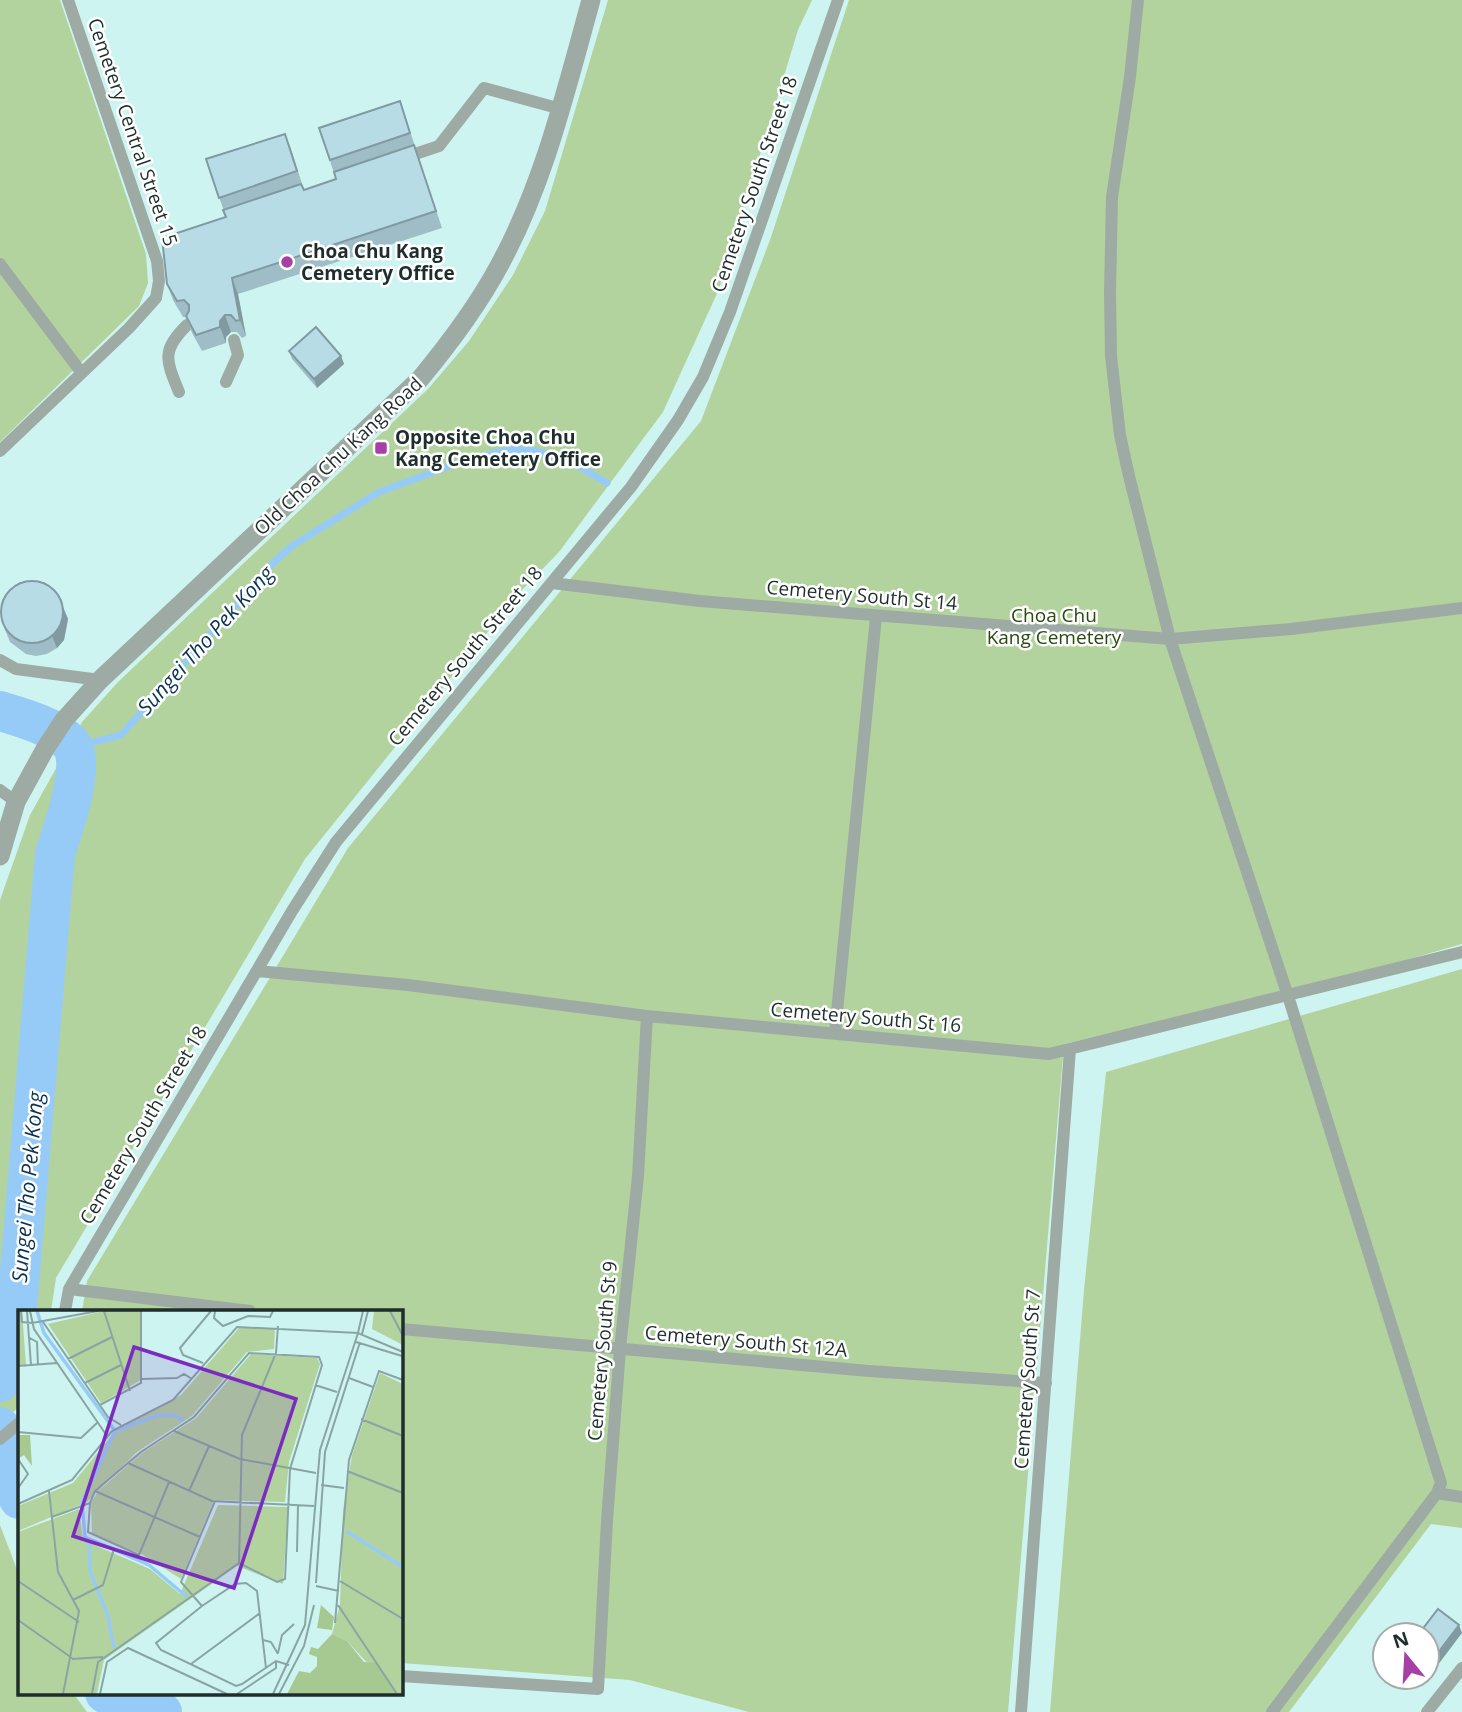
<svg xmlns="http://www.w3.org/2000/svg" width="1462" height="1712" viewBox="0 0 1462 1712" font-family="'Open Sans',sans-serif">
<rect width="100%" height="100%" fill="#cef4f1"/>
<path fill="#b2d39e" d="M0,0H60L146,254L148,283L139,306L0,442Z
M608,0H812L798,30L719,289L663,412L559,552L519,593L305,859L56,1278L51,1311H19V1407L0,1423V900L30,815L82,722L118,682L428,389L469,341L513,275L545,211Z
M849,0H1462V944L1328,982L1064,1044L1008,1712H749L630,1680L401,1663V1311H82L87,1281L348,848L701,421L770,240Z
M1462,969V1528L1431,1524L1289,1712H1050L1084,1290L1106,1072Z
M0,1525L19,1575V1693H73L87,1712H0Z"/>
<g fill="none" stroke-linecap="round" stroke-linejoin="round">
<path stroke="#96cbf8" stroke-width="7" d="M70,742L90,743L121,735L276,560L292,546L379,492L455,464L493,453L515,449L537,451L568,460L607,483
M147,1712V1711"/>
<path stroke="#96cbf8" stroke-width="40" d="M0,711C20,717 56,727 70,743C88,762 62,831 55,854L13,1356L0,1382
M0,1427L18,1451L17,1478L19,1499
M105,1693L126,1707L162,1712"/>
<path stroke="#9eaba4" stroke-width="12" d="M1138,0L1130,77L1112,197L1110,293L1111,356L1120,435L1129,476L1170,639L1288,996L1441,1483L1437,1493L1272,1712
M403,158L439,146L484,88L561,109
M0,264L81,372
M226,382L238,355L234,340
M179,392C166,360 161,351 187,325
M0,451L129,328L156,298L159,281L157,261L68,0
M552,583L700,601L1170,639L1291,629L1462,608
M0,660L16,669L100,680
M0,790L16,802
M257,971L408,985L647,1016L1049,1054L1462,952
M835,1032L876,617
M69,1289L250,1311
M65,1311L69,1289L292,911L336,842L631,487L678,420L703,377L730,312L838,0
M401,1329L869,1371L1046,1383
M0,1439L19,1423
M1437,1493L1462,1497
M401,1676L598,1689L607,1521L620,1349L638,1176L647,1016
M1021,1712L1070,1049
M1427,1712L1462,1668"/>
<path stroke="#9eaba4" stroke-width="19" d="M0,856L16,802L45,749L64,720L100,680L420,379C449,344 477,307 499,266C544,184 566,90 591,0"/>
</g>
<path fill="#9ebdc6" d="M404,113L442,228L238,294L246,336L242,338L237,332H231L226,337V343L202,351L192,333L186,317H183L173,300L167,284L226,217L206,159L290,146L304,190L336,179L319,128Z
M289,351L341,356L344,364L317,388L292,359Z
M63,607L68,619L64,640L57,648L47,654L36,656L26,654L10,642L1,620Z"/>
<path fill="#819aa1" d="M232,278L238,294L246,336L240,320Z
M225,315L231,332L226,337V343L220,327V321Z
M341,356L344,364L317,388L314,379Z
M63,607L68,619L64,640L57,648L52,636Z
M1459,1625L1462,1633L1428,1678L1427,1667Z"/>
<path fill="#b8dce6" stroke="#819aa1" stroke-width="2" d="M400,101L410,133L330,160L319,128Z
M285,134L297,171L219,198L206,159Z
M414,145L436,211L232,278L240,320L236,321L231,315H225L220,321V327L196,335L186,316L189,311V305L184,300L177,301L167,284L162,238L226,217L223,210L301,184L304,190L336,179L334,172Z
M316,327L341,356L314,379L289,351Z
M1 612a31 31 0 1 1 62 0a31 31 0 1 1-62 0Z
M1438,1609L1459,1625L1427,1667V1635H1418Z"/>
<g fill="#a640a4" stroke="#fff" stroke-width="2.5">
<circle cx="287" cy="262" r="7"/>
<rect x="374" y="441" width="14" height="14" rx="3.5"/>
</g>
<g text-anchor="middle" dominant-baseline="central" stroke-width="5" stroke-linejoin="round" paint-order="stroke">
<g font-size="19" fill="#1f2e2d" stroke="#fff">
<text transform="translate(133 132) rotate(71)">Cemetery Central Street 15</text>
<text transform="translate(754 184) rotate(-71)">Cemetery South Street 18</text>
<text transform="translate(338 456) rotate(-43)">Old Choa Chu Kang Road</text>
<text transform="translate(862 595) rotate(5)">Cemetery South St 14</text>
<text transform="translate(465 656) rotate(-50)">Cemetery South Street 18</text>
<text transform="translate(866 1017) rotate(5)">Cemetery South St 16</text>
<text transform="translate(143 1125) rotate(-59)">Cemetery South Street 18</text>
<text transform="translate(746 1341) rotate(5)">Cemetery South St 12A</text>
<text transform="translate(602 1351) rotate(-85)">Cemetery South St 9</text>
<text transform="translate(1027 1379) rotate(-86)">Cemetery South St 7</text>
</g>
<g font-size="19" font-weight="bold" fill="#1f2e2d" stroke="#fff" text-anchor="start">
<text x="301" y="251">Choa Chu Kang<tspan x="301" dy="22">Cemetery Office</tspan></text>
<text x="395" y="437">Opposite Choa Chu<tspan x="395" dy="22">Kang Cemetery Office</tspan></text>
</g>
<g font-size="19" fill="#29490f" stroke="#fff">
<text x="1054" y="615">Choa Chu<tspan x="1054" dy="22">Kang Cemetery</tspan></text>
</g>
<g font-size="21" font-style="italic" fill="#0b3351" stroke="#fff">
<text transform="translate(205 640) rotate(-48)">Sungei Tho Pek Kong</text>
<text transform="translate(27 1187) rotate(-85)">Sungei Tho Pek Kong</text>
</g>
</g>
<g transform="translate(18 1310)">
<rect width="385" height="385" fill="#cef4f1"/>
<path d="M0,1H4L8,55L0,56ZM86,1H122L123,70L83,93L30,14ZM356,1H385V35L354,19ZM221,18H257L256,39L229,42L174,106L119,142L69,192L0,221V196L55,173L99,119L163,85ZM233,44L299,48L302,54L271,152L267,192L196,190L163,269L125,245L74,224L73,193L80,181L124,143L178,108ZM362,63L385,74V384H378L329,331L314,324L322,295L325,200L334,145ZM200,195L270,197L265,274L219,256L86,350L79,384H0V222L61,199L65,230L132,259L162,284Z" fill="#b2d39e"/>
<path d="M0,125H12L14,156L6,145L0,149ZM303,295L316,307L314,320L299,318ZM314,324L329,331L346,352L359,353L378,384H269L281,361L292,363L299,356V347L291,344L293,337L300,339Z" fill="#a6c991"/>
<path fill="none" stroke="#96cbf8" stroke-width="3.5" d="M19,1L26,23L97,121L64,192L67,227L131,255L169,287M97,121L140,105H157L165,111M328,221L385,257M71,231L72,261L90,306L96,338"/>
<path fill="none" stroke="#88a5a3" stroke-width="2" d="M3,1L4,12L14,13L80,1M9,1L13,55M12,1L16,19L89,126M86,1L112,81M197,1L196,8L205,16L230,6L252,7L255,1M372,1L385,26M25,12L90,107L103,115M344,24L350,1M10,27L19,32L20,56M338,32L384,46M50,49L94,27M185,53L165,45L162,38L193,1M0,56L39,53M331,68L355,77M124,69L159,68L166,64L174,69M67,73L103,55M297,75L319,82M82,95L123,73V1M343,109L385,126M156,121L222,149L298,163M0,122L63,128L80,112M0,149L10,164L0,178M110,153L194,191L296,196M329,161L385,183M303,175L326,178M31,181L40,262L61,301L45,384M77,181L182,227M171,181L191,136M72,193L70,222L121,245L151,172M0,194L54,170L94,121L155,90L219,17L340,23L345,1M34,207L72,193L77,181L123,142L176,107L231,43L301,47L304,55L272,159L267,269L259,272L221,253M279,242L280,196M221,253L224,125L258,43L260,16M0,271L61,312M322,271L385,309M298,273L307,142L342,32M298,276L321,281M55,290L85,275L96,239M320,295L379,384M184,296L163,272L197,191M0,310L54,348M317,313L331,150L361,61L385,70M245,330L253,332L260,344M260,343L264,325L276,314M54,349L85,347M173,354L242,303M248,358L239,281L228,273L217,274L184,296L138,333L143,340L218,376L224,374L258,351L271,355M74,384L80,352L221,253M82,384L89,352L110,338L209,384M219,384L258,358V351M255,384L287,315L302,140L340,23L385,42M261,384L286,336L296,295"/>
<path fill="#7b2cbf" fill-opacity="0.15" stroke="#7b2cbf" stroke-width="3.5" d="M116,37L278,89L216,278L55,226Z"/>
<rect width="385" height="385" fill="none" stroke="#1f2e2d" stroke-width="3.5"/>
</g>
<g transform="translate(1406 1656) rotate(342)"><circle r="33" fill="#ffffff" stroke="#a5abab" stroke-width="2"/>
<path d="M0-5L12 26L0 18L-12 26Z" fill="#a640a4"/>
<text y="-10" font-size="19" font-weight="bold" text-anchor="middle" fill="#1f2e2d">N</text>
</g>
</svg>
